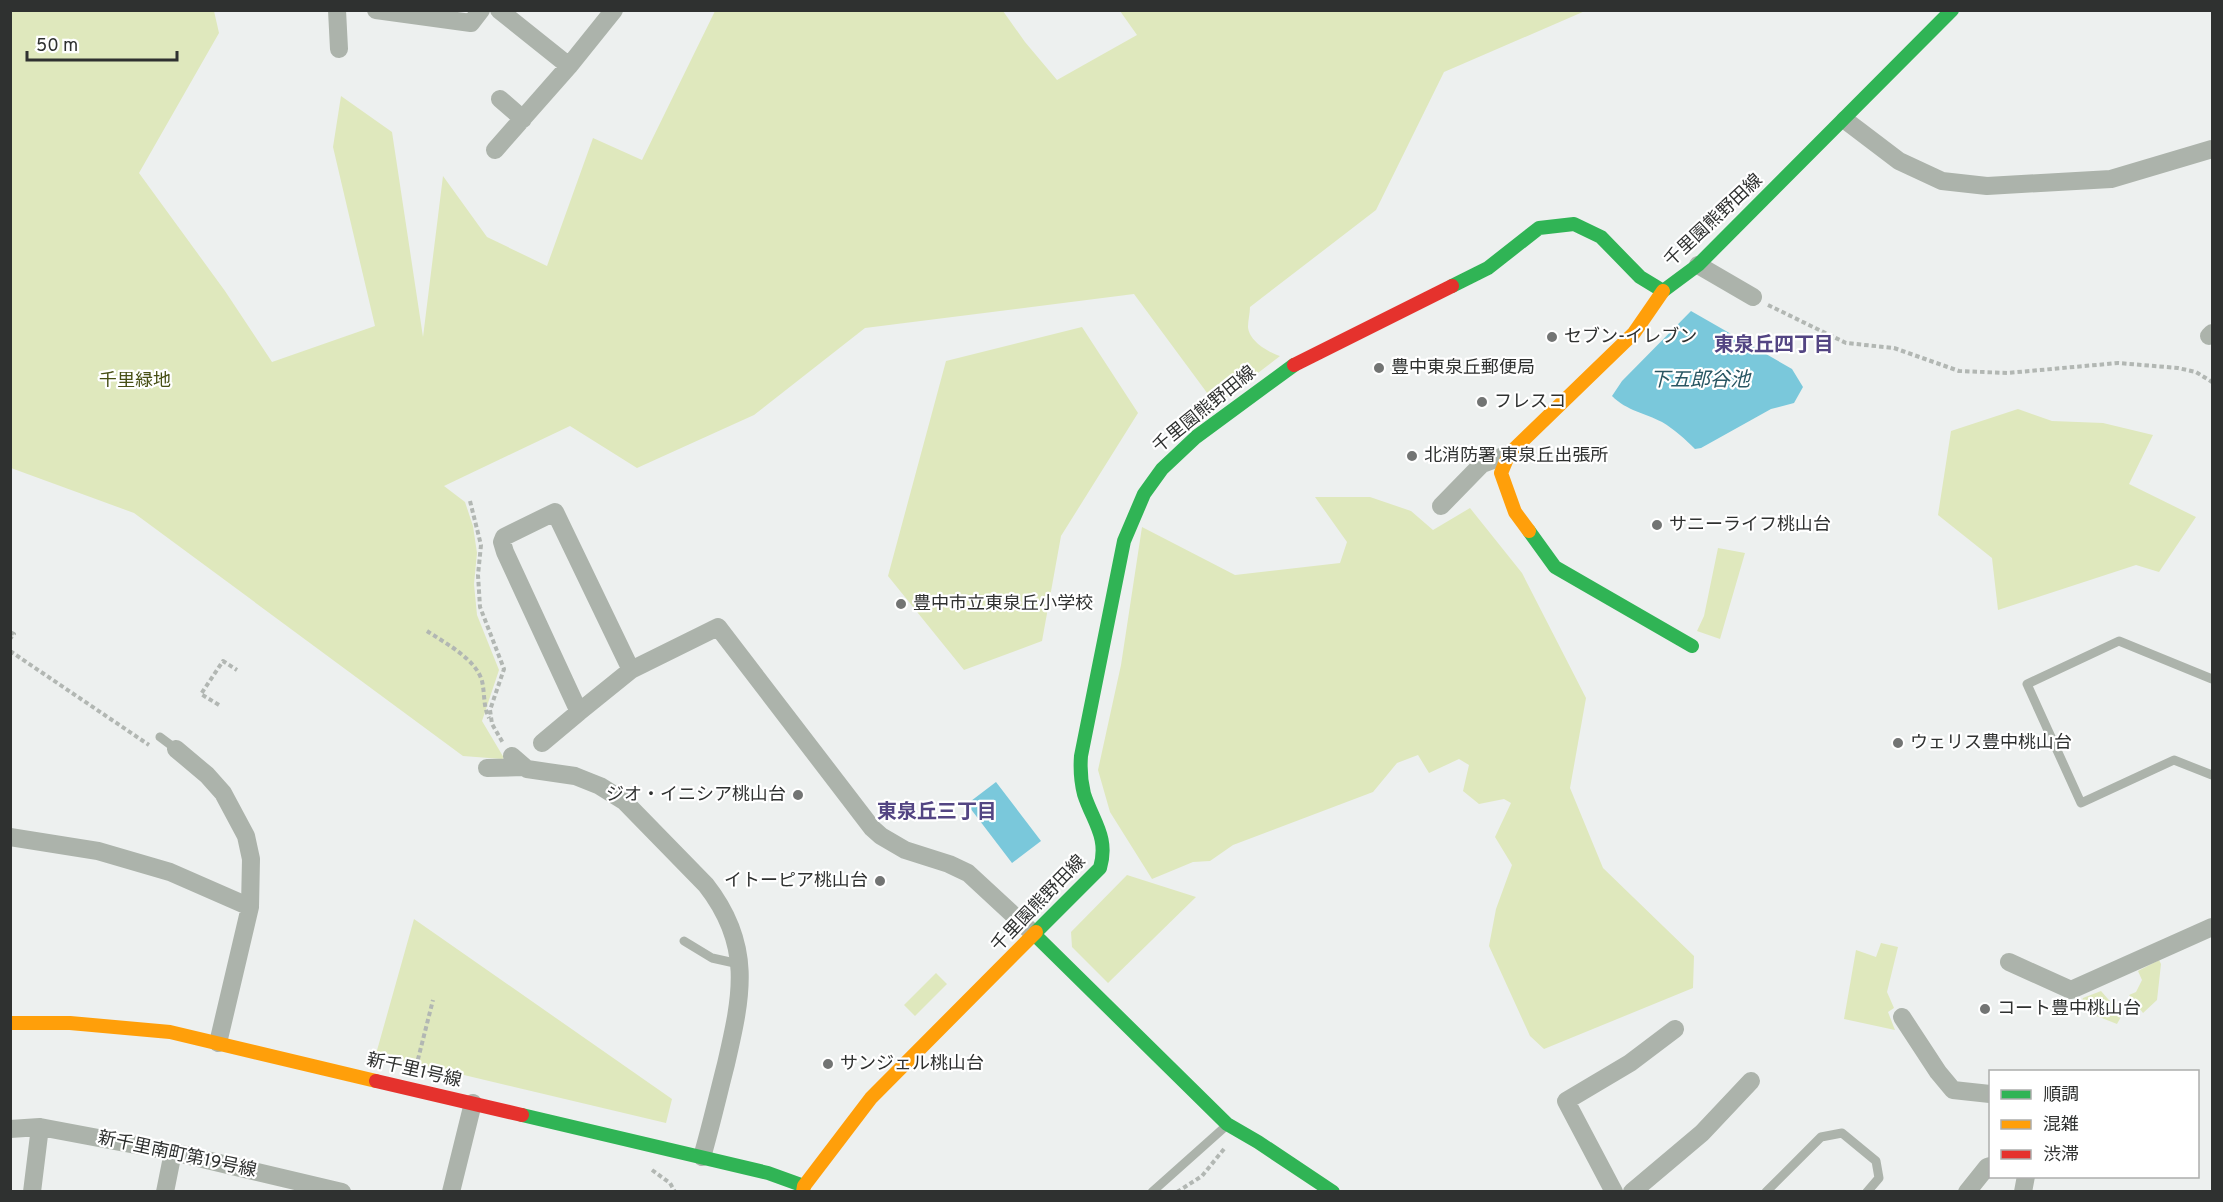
<svg xmlns="http://www.w3.org/2000/svg" width="2223" height="1202" viewBox="0 0 2223 1202" font-family="Overpass,'Noto Sans JP',sans-serif">
<rect width="100%" height="100%" fill="#edf0ef"/>
<path fill="#dfe8bd" d="M10,11H214L219,33L139,173L225,291L272,362L375,326L333,147L341,96L392,132L423,337L443,176L487,237L547,266L593,138L642,160L715,11H1003L1025,42L1057,80L1137,35L1120,11H1585L1444,72L1376,210L1250,307C1250,313 1248,320 1248,327C1249,341 1268,352 1280,356L1216,405L1134,294L865,328L754,415L637,468L570,426L444,486L465,502L473,526L477,553L474,584L477,615L499,670L482,721L504,758L502,759L463,756L134,513L11,468Z
M1082,327L1138,413L1061,536L1042,641L964,670L888,576L946,361Z
M2018,409L2052,421L2103,423L2153,435L2129,484L2196,517L2159,572L2136,565L1998,610L1992,558L1938,515L1951,431Z
M1315,497H1370L1411,511L1433,530L1470,508L1522,573L1586,698L1570,788L1603,868L1694,956L1693,988L1544,1049L1530,1036L1489,946L1496,909L1512,865L1495,837L1511,803L1504,799L1479,804L1463,791L1469,765L1459,759L1429,773L1418,755L1397,763L1373,792L1233,845L1210,861L1193,862L1152,879L1110,812L1098,770L1121,665L1142,527L1235,575L1340,563L1347,542Z
M1718,548L1745,553L1720,639L1697,631L1704,616Z
M1127,875L1196,897L1108,983L1072,947L1071,932Z
M414,919L672,1099L666,1123L376,1054Z
M1881,943L1898,947L1887,992L1894,1008L1888,1012L1895,1030L1844,1019L1856,950L1876,957Z
M2159,960L2161,964L2157,1000L2143,1013L2129,995L2136,992L2142,980L2138,971Z
M936,973L947,984L915,1016L904,1005Z
M2101,991L2122,1015L2117,1024L2079,1009L2083,998Z"/>
<path fill="#7ac8db" d="M1691,311L1792,369L1803,387L1794,403L1771,409L1701,448L1695,449C1686,440 1674,429 1662,422C1645,413 1627,411 1612,396L1622,381Z
M996,782L1041,841L1012,863L967,804Z"/>
<g fill="none" stroke-linecap="round" stroke-linejoin="round">
<path stroke="#b2b7b3" stroke-width="4" stroke-dasharray="4.5 3" stroke-linecap="butt" d="M1768,305L1846,343L1894,348L1959,371L2007,373L2118,363L2178,368L2196,372L2212,382
M470,501L481,545L478,575L480,607L504,669L490,710L492,724L503,743
M427,631C445,643 476,659 482,681C485,694 483,706 489,718
M10,632L14,634L10,639
M10,651L149,745
M219,705L201,694L223,661L237,670
M416,1067L433,1000
M652,1170L670,1183L675,1192
M1177,1192L1202,1176L1224,1149"/>
<path stroke="#acb3ab" stroke-width="9" d="M2212,679L2119,641L2027,684L2081,803L2174,760L2212,775
M160,737L176,749
M684,941L712,958L739,964
M1152,1192L1226,1126
M1766,1192L1821,1137L1842,1133L1876,1161L1879,1178L1867,1192"/>
<path stroke="#acb3ab" stroke-width="18" d="M337,10L339,49
M376,10L471,23L481,10
M499,10L569,66
M500,99L523,119
M1845,120L1899,161L1942,181L1987,186L2111,179L2212,149
M495,150L569,66L614,10
M1698,265L1753,297
M2209,336L2212,333
M1441,506L1482,464L1509,454
M631,670L555,512L504,537L502,542L505,552L579,712L631,670L718,627L872,828L881,836L905,850L949,864L968,873L1035,935
M542,743L579,712
M176,749L207,775L223,793L246,836L251,859L250,907L218,1043
M512,756L527,769L575,776L600,786L624,801L706,885C753,945 742,995 726,1064C718,1095 711,1126 702,1157
M487,768L524,767
M10,837L98,851L170,872L250,907
M2009,962L2071,990L2212,927
M1902,1017L1938,1072L1953,1090L1990,1094
M10,1129L40,1127L173,1152L342,1192
M32,1192L40,1127
M165,1192L173,1152
M451,1192L473,1103
M1614,1192L1566,1101L1630,1063L1675,1029
M1632,1192L1702,1133L1751,1081
M1967,1192L1987,1167L1990,1166
M2023,1192L2026,1176"/>
<path stroke="#30b455" stroke-width="14" d="M1452,286L1488,268L1539,228L1574,224L1601,237L1640,277L1663,291L1698,265L1952,10
M1529,531L1555,567L1692,646
M1036,932L1100,868C1109,837 1093,822 1084,794C1081,782 1080,769 1081,756L1124,541L1144,494L1162,469L1196,437L1294,365
M1035,935L1227,1124L1258,1142L1333,1192
M522,1115L768,1173L804,1186"/>
<path stroke="#ff9f0a" stroke-width="14" d="M1529,531L1515,512L1501,473L1509,454L1634,333L1663,291
M10,1023H70L170,1032L376,1081
M803,1192L804,1186L871,1098L1036,932"/>
<path stroke="#e5322d" stroke-width="14" d="M1294,365L1452,286
M376,1081L522,1115"/>
</g>
<g fill="#727473" stroke="#fff" stroke-width="2">
<circle cx="1552" cy="337" r="6"/>
<circle cx="1379" cy="368" r="6"/>
<circle cx="1482" cy="402" r="6"/>
<circle cx="1412" cy="456" r="6"/>
<circle cx="1657" cy="525" r="6"/>
<circle cx="901" cy="604" r="6"/>
<circle cx="1898" cy="743" r="6"/>
<circle cx="798" cy="795" r="6"/>
<circle cx="880" cy="881" r="6"/>
<circle cx="1985" cy="1009" r="6"/>
<circle cx="828" cy="1064" r="6"/>
</g>
<g text-anchor="middle" dominant-baseline="central" stroke-width="4.5" stroke-linejoin="round" paint-order="stroke">
<g font-size="18" fill="#2f3130" stroke="#fff">
<text transform="translate(1714 221) rotate(-43)">千里園熊野田線</text>
<text transform="translate(1205 410) rotate(-39)">千里園熊野田線</text>
<text transform="translate(1039 904) rotate(-46)">千里園熊野田線</text>
<text transform="translate(414 1071) rotate(13)">新千里1号線</text>
<text transform="translate(177 1155) rotate(12)">新千里南町第19号線</text>
</g>
<g font-size="18" fill="#2f3130" stroke="#fff" text-anchor="start">
<text x="1564" y="337">セブン-イレブン</text>
<text x="1391" y="368">豊中東泉丘郵便局</text>
<text x="1494" y="402">フレスコ</text>
<text x="1424" y="456">北消防署 東泉丘出張所</text>
<text x="1669" y="525">サニーライフ桃山台</text>
<text x="913" y="604">豊中市立東泉丘小学校</text>
<text x="1910" y="743">ウェリス豊中桃山台</text>
<text x="786" y="795" text-anchor="end">ジオ・イニシア桃山台</text>
<text x="868" y="881" text-anchor="end">イトーピア桃山台</text>
<text x="1997" y="1009">コート豊中桃山台</text>
<text x="840" y="1064">サンジェル桃山台</text>
</g>
<g font-size="18" fill="#474f14" stroke="#fff">
<text x="135" y="381">千里緑地</text>
</g>
<g font-size="20" font-weight="bold" fill="#534583" stroke="#fff">
<text x="1774" y="346">東泉丘四丁目</text>
<text x="937" y="813">東泉丘三丁目</text>
</g>
<g font-size="20" font-style="italic" fill="#295763" stroke="#fff">
<text x="1700" y="381">下五郎谷池</text>
</g>
</g>
<rect width="2223" height="1202" fill="none" stroke="#2f3130" stroke-width="24"/>
<rect x="1989" y="1070" width="210" height="108" fill="#ffffff" stroke="#acadac" stroke-width="1.5"/>
<rect x="2001" y="1090" width="30" height="9" fill="#30b455" stroke="#acadac" stroke-width="1.5"/>
<text x="2043" y="1100" font-size="18" fill="#2f3130">順調</text>
<rect x="2001" y="1120" width="30" height="9" fill="#ff9f0a" stroke="#acadac" stroke-width="1.5"/>
<text x="2043" y="1130" font-size="18" fill="#2f3130">混雑</text>
<rect x="2001" y="1150" width="30" height="9" fill="#e5322d" stroke="#acadac" stroke-width="1.5"/>
<text x="2043" y="1160" font-size="18" fill="#2f3130">渋滞</text>
<path d="M27 51v9h150v-9" fill="none" stroke="#2f3130" stroke-width="3"/>
<text x="36" y="51" font-size="18" fill="#2f3130" stroke="#ffffff" stroke-width="4.5" paint-order="stroke">50 m</text>
</svg>
